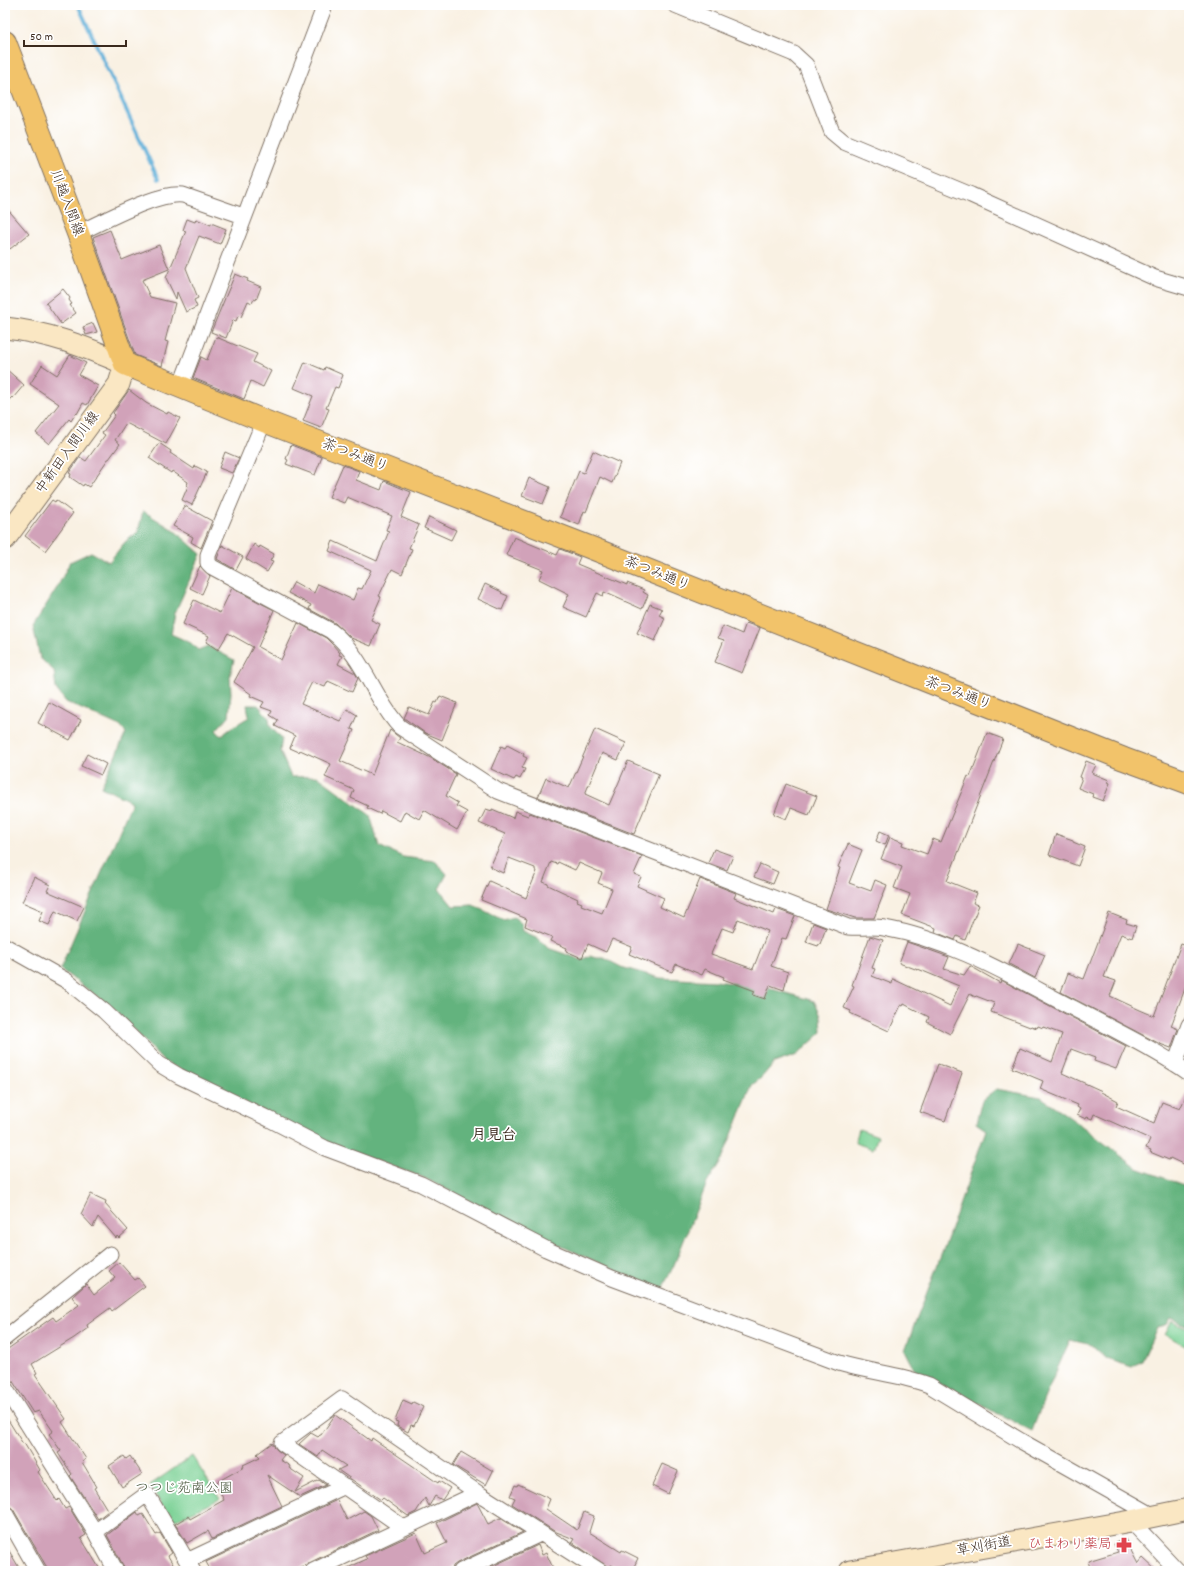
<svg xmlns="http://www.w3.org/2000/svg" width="1194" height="1576" viewBox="0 0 1194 1576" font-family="Dekko,'Klee One',sans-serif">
<rect width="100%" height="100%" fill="#fff"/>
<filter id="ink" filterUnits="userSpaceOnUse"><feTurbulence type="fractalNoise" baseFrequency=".025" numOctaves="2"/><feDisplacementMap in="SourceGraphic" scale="8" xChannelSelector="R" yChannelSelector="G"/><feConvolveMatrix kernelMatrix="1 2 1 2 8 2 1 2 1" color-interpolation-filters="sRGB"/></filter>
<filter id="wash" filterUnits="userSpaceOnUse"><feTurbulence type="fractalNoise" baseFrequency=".012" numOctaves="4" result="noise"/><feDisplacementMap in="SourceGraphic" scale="16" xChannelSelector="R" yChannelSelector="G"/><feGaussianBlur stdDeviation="0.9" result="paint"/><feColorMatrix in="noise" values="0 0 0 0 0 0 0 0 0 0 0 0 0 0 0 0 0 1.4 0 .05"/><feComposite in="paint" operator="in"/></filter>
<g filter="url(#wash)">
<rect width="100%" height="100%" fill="#f9f1e3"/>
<path fill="#7bd195" stroke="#5b7e5a" d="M859,1129L878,1136L873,1149L855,1143Z
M1172,1321L1189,1328V1347L1165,1335Z
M192,1456L220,1499L171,1522L150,1485Z"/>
<path fill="#64b37e" stroke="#506e4e" d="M143,511L175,531L201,554L175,613L171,634L191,643L198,650L208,646L234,660L230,676L231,693L229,716L216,730L221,736L234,726L249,717L247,705H258L269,718L270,726L282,739L280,751L291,777L317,776L370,815L379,846L403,857L435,861L447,874L439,889L453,906L473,905L503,920L514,917L522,924L523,931L538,938L548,948L582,960L590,956L597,958H604L621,967L660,978L716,981L768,988L814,1001L821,1016L822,1032L797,1055L774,1063L761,1078L752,1085L722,1159L707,1183L674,1265L661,1291L539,1236L422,1177L327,1144L163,1061L114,1009L60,969L132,802L101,787L126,733L120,726L66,702L56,689L54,671L40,658L33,626L58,586L70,562L91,552L109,562L125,542L138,532Z
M996,1089L1041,1097L1079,1124L1137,1168L1189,1187V1326L1171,1318L1166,1326L1157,1328L1142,1361L1132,1367L1107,1359L1092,1345L1070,1340L1044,1399L1032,1431L916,1372L905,1350L948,1237L986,1130L976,1123L982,1100Z"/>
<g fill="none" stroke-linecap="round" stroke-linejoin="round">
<path stroke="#5dafd8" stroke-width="4" d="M78,5L158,179"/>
</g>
<g id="blocks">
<path fill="#d1a2b9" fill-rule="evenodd" d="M5,206L29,234L10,249L5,242Z
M187,219L195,222L196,219L211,225V223L226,229L220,244L199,236L186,268L198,298L194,300L197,307L186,312L177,292L176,299L166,278L186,231L183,230Z
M110,230L122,260L159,245L169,269L142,280L150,297L175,303L165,341L168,342L162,366L135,355L93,237Z
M235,274L248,279L247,281L261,287L256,300L254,299L252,303L248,301L241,317L238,316L236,321L233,320L226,338L211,332Z
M63,289L70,298L69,300L72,304L70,305L76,313L61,324L46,303Z
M93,323L97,332L86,335L83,327Z
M216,337L257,354L253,362L271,371L263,387L251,381L244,399L193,378L201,357L207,360Z
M70,355L86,363L79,375L98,386L87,405L83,403L77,414L76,413L71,421L69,419L49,444L36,433L59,404L30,384L42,365L57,375Z
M305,362L324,370L325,367L343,375L338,388L335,387L326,408L329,409L321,428L303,421L313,396L294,388Z
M5,368L24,385L13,398L12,397L5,404Z
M129,390L146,403L167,414L168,412L180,418L166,444L126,423L115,440L120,444L109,459H108L89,487L84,484L83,486L70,477L71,474L69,473L80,457L86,461L105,435L102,433L115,415L113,413Z
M159,443L171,451L170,453L194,469L195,466L207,472L192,505L182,500L188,486L187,485L188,482L172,471L171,473L149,458Z
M291,445L322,457L315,475L286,464L288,460L286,459Z
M593,451L620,463L612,483L600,477L586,512L584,511L579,525L560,517L579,471L584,473Z
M225,452L239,458L232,473L219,468Z
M343,465L359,471L356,480L381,490L384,481L411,492L401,517L419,525L409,548L412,549L402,574L392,569L379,596L381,597L371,620L380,624L371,646L351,638L335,623L309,609L311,605L288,593L294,582L314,593L318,584L353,600L358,588L362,589L371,570L329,551L333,541L377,561L389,531L386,530L392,516L347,497L344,503L329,497Z
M529,478L550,487L543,504L522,496Z
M52,500L55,502L56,500L73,513L45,551L25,536Z
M185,506L212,521L201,548L191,542L193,537L173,526Z
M429,517L456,530L451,540L424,528Z
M514,537L557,555L560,549L580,557L577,564L627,585V583L644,590L643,592L648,595L642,609L604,592L603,596L597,593L586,617L563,607L569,594L539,579L543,570L506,555Z
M254,544L259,548L260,546L274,554L270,561L273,562L267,572L246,559Z
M222,545L243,557L236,570L217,559Z
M200,566L210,576L202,594L190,588Z
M485,584L502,592L501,593L508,596L502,610L478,599Z
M232,588L274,610L258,647L281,660L298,623L326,638L332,644L340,653L339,655L342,656L338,664L355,673L358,678L352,692L328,681L325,687L312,682L301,704L340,721L347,709L357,715L351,729L354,730L340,761L372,775L390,730L400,738L397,742L431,758L456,774L446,796L458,803L456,806L467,812L457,830L424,810L419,819L405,811L400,821L381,811L380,814L367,808L368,806L351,798L354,790L325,777L331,764L300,750L299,752L290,748L295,736L275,726L278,720L270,715L272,711L261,707L264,702L250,696L251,694L234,682L253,647L228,633L218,650L206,642L209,636L183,624L194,600L220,613Z
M650,604L662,609L659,615L665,618L655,641L637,633Z
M746,623L760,628L742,673L715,662L724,640L718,638L723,626L742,634Z
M440,696L457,703L442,740L425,733L404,718L409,707L429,715L435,702L437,703Z
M49,702L81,720L70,740L38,723Z
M595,729L626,743L618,760L602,753L585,794L609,805L628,761L659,774L634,834L538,797L546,778L569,788Z
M987,733L1003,739L947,881L977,893L973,903L979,905L965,940L957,936L955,940L935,932L936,928L902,915L910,894L894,888L902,867L881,859L890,837L903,842L902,845L927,854L933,839L941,842L968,776L970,777Z
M507,745L524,754L523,756L527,758L522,768L525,769L520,779L516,777L514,780L491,769L501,746L505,748Z
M87,754L106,764L101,775L81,766Z
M1086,761L1096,765L1092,773L1109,780L1108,782L1110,783L1103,801L1092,797L1093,794L1078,788L1082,778L1080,777Z
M786,784L817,796L809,815L791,808L786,819L774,814Z
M486,809L492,811V809L513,818L515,811L528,816L530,813L642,856L634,874L641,877L637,886L664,898L660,907L684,918L700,879L736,893L734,898L774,914L776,909L795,916L786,939L782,938L771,966L788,972L784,990L770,985L765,999L753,995L755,991L723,979L724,977L705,969L702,975L676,964L672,972L629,954L632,947L612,939L606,952L588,944L582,958L566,951L567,948L550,941L552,937L525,926L527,919L481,900L489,881L526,898L537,871L535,870V868L509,858L503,873L490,867L505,834L479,823ZM551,862L557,864L558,862L575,870L579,863L602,873L598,883L612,889L602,913L581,905L582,903L577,901L578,899L548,885V884L543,882ZM738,919L768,931L753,969L711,954L722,928L733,932Z
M880,831L889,835L885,845L876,841Z
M1056,834L1073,840V842L1085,847L1078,866L1049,855Z
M848,844L862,850L849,883L871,891L875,880L887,885L874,918H855L826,909L840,868L838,867Z
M714,849L733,856L727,870L708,863Z
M760,864L778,872L773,884L754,877Z
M34,877L50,885L47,891L84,907L77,921L55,911L49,925L39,921L43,911L22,902Z
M1109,913L1127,920L1126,923L1136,926L1132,938L1121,934L1104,977L1116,981L1110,996L1140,1010L1154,1016L1181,944L1189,947V978L1171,1026L1178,1029L1171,1048L1160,1044L1061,992L1068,973L1084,979Z
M813,923L826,928L820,944H819L818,946L806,942Z
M870,936L883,940L872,968L875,969L872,976L892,984L893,979L950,1006L959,986L918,969V970L899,963L907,942L949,957L944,969L964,975L970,966L1000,983L1001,980L1126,1046L1116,1069L1094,1061L1095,1058L1071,1049L1062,1073L1102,1091L1101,1092L1118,1101L1116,1106L1154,1123L1162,1102L1180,1109L1189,1089V1167L1170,1158L1169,1160L1150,1152L1151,1150L1146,1148L1150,1139L1094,1114L1092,1119L1087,1117L1086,1119L1077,1115L1080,1109L1077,1107L1078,1105L1040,1089L1043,1081L1012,1068L1020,1048L1052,1062L1062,1034L1043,1027V1028L1038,1026L1037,1028L1031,1026L1030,1027L991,1012L994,1003L976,996L975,997L970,994L950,1034L927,1022L929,1017L904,1004L903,1006L901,1005L889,1031L850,1013L851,1011L844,1008L854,986L852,985Z
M1018,944L1045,955L1035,978L1009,964Z
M938,1064L962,1073L945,1121L920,1112Z
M91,1194L106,1201L105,1204L128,1230L119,1238L117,1236L116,1238L98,1217L93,1227L81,1214Z
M119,1262L135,1280L138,1278L145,1286L112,1311L110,1308L87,1325L88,1328L74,1338L32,1364L37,1373L35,1374L66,1419L62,1422L86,1459L82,1462L97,1487L94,1488L108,1511L98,1519L70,1476L72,1474L58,1453L61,1451L49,1434L53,1431L39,1411L33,1413L5,1369V1351L53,1317L56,1321L79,1305L72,1297L86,1284L94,1295L115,1278L109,1271Z
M403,1400L412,1404L413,1402L423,1407L414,1426L411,1425L408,1432L397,1426L398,1422L395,1421Z
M5,1415L23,1444L24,1443L40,1470L38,1472L57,1501L59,1499L65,1509L69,1507L86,1535L81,1538L101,1571H49L13,1509L5,1503Z
M335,1415L371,1441L372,1438L438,1483L439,1481L450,1488L442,1500L435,1496L429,1506L425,1498L416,1512L408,1516L383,1498L381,1500L338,1470L346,1466L322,1450L318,1457L299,1444L311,1433L318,1437L320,1435H321Z
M272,1443L277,1450L284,1455L280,1460L290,1466L289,1468L304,1478L295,1492L319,1480L326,1485L300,1497L267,1475L282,1506L212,1539L208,1531L187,1543L175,1524L188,1516L190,1519L224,1500L215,1483L244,1467L243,1465L260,1457L257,1454Z
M461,1452L493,1471L486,1485L453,1465Z
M124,1456L126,1459L130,1456L142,1474L122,1487L109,1466Z
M662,1464L678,1471L668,1494L652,1486Z
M518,1484L550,1499L546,1509L577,1530L584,1512L594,1516L589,1532L621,1552L622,1550L638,1558L632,1571H624L611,1565L610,1568L608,1567L572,1542L574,1539L554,1531L512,1504L515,1498L510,1496L515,1485L517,1486Z
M337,1500L347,1520L364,1511L371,1516L378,1530L292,1571H211L206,1562Z
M477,1503L488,1524L500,1518L523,1532L457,1563L453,1566L452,1571H341L367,1559L365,1556L416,1533L425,1553L447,1543L437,1523Z
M137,1512L139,1516L143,1514L156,1535L160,1533L172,1553L168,1556L177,1571H126L107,1535Z
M1125,1539L1138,1564L1143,1558L1157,1571H1091L1088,1561L1118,1552L1114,1544Z
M5,1544L21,1571H5Z
M538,1545L542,1555L546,1553L553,1568L547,1571H482Z"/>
</g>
</g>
<g filter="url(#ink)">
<use href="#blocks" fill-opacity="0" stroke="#7e7063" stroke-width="1"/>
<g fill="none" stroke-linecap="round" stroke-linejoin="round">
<defs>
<path id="street" d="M675,5L794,54L806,65L832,132L844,142L971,195L1155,278L1189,288
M78,233C105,221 156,192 183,195L243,216
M180,387L325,5
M264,421L208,555V563L212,567L331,631C352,647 364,671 377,694C384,706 390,717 400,727L498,791L848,927C860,928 872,926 884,928C952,940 1013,977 1073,1008C1112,1029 1153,1048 1189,1073
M5,946L67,981L104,1011L159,1064L179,1076L269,1119L325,1148L421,1184L546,1249L612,1278L839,1363C869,1372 900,1374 929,1385L1021,1441L1154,1516
M1175,1064L1189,1025
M5,1338L110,1254
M5,1388L95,1532L116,1571
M5,1513L38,1571
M1131,1521L1178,1571
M404,1528L282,1443L342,1399L478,1493L600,1571
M95,1532L147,1494L193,1571
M187,1561L345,1486
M313,1571L478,1493
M461,1571L540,1534"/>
<path id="secondary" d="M5,328C47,332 86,347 125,364L119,384L5,539
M850,1571L1131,1521L1189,1509"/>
<path id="primary" d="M5,42L78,233L125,364L264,421L589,547L1124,759L1189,783"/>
</defs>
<use href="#street" stroke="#7e7063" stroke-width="17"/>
<use href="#secondary" stroke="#7e7063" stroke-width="23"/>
<use href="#primary" stroke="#7e7063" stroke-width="24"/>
<use href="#street" stroke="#fff" stroke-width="15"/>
<use href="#secondary" stroke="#fae7c3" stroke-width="21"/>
<use href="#primary" stroke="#f2c36a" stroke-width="22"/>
</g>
</g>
<defs>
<symbol id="pharmacy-bare" viewBox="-9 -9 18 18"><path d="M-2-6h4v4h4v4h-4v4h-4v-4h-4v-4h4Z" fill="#e0444e" stroke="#fff" stroke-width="2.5" paint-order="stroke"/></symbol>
</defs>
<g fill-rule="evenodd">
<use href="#pharmacy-bare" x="1113" y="1534" width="22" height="22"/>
</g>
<g text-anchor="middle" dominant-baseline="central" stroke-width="3.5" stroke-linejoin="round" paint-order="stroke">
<g font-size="14" fill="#3b2a1e" stroke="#fff">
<text transform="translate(66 203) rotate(69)">川越入間線</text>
<text transform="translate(68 453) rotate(-54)">中新田入間川線</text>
<text transform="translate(355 456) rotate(21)">茶つみ通り</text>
<text transform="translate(657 574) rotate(22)">茶つみ通り</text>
<text transform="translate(958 694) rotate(21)">茶つみ通り</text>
<text transform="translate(984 1547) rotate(-10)">草刈街道</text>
</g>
<g font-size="14" fill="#4e5c42" stroke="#fff">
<text x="184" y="1489">つつじ苑南公園</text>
</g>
<g font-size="14" fill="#be3a42" stroke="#fff" text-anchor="end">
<text x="1112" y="1545">ひまわり薬局</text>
</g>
<g font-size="15" font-weight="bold" fill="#3b2a1e" stroke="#fff">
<text x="494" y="1136">月見台</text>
</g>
</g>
<rect width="1194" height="1576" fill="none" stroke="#fff" stroke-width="20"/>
<path d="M24 40v6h102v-6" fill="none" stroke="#3b2a1e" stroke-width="2"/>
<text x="30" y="40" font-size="12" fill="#3b2a1e" stroke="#ffffff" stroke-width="3" paint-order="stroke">50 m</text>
</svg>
